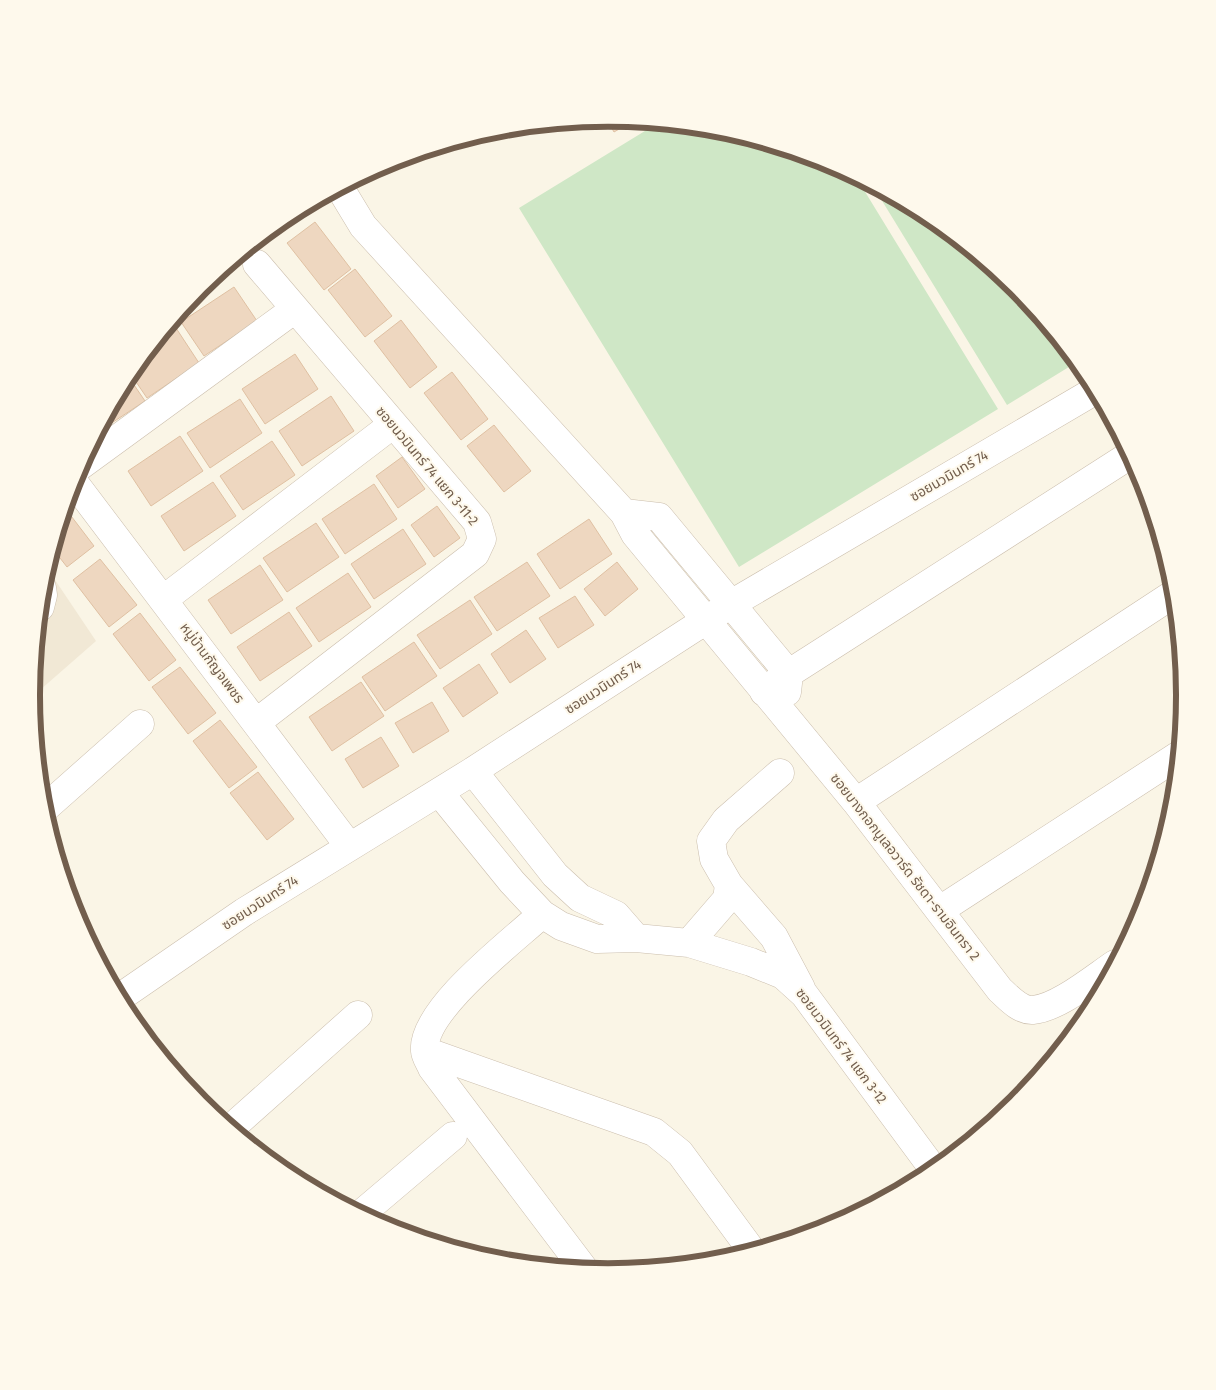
<svg xmlns="http://www.w3.org/2000/svg" width="1216" height="1390" viewBox="0 0 1216 1390" font-family="'Fira Sans Condensed','Noto Sans Thai',sans-serif">
<rect width="100%" height="100%" fill="#faf5e6"/>
<path fill="#f1e8d5" d="M47,568L96,641L32,697L42,582Z"/>
<path fill="#cfe7c6" d="M658,123L721,129L829,162L856,177L998,409L739,567L519,208Z
M873,186L929,216L1016,287L1077,362L1007,405Z"/>
<path fill="#eed7c0" stroke="#dfc0a2" d="M606,118H608L633,121L614,132Z
M315,222L351,269L324,290L287,243Z
M355,269L392,316L365,337L328,290Z
M234,287L257,321L204,356L181,322Z
M401,320L437,367L410,388L374,341Z
M176,328L199,363L147,398L130,373L154,343Z
M295,354L318,389L265,424L242,389Z
M452,372L488,419L461,440L424,393Z
M128,376L145,401L98,432Z
M331,396L354,431L302,466L279,431Z
M240,399L262,433L210,468L187,433Z
M494,425L531,471L504,492L467,446Z
M180,436L203,471L151,506L128,471Z
M272,441L295,475L243,510L220,476Z
M402,457L425,489L398,508L376,476Z
M213,482L236,516L184,551L161,516Z
M374,484L397,519L345,554L322,519Z
M437,506L460,538L434,557L411,525Z
M65,508L94,546L67,567L53,549Z
M589,519L612,554L560,589L537,554Z
M316,523L339,557L287,592L263,558Z
M403,529L426,564L374,599L351,564Z
M100,559L137,605L109,627L73,580Z
M527,562L550,596L497,631L474,597Z
M617,562L638,589L605,616L584,589Z
M260,565L283,600L231,634L208,600Z
M348,573L371,607L319,642L296,608Z
M575,596L594,625L558,648L539,618Z
M470,600L492,634L440,669L417,635Z
M289,612L312,646L260,681L237,647Z
M140,613L176,660L149,681L113,634Z
M526,630L546,659L510,683L491,654Z
M414,642L437,676L385,711L362,677Z
M479,664L498,693L463,717L443,688Z
M180,667L216,713L188,734L152,687Z
M361,682L384,716L332,751L309,717Z
M432,702L449,731L413,753L395,723Z
M220,720L257,767L229,788L193,741Z
M381,737L399,766L363,788L345,759Z
M258,772L294,819L267,840L230,793Z"/>
<g fill="none" stroke-linecap="round" stroke-linejoin="round">
<defs>
<path id="street" d="M340,188L363,226L624,513L635,534L856,802L1000,990C1009,998 1020,1011 1033,1010C1058,1008 1094,978 1115,964
M257,264L477,522L482,539L475,554L257,722
M80,466L295,309
M73,481L349,846
M624,513L659,517L789,674L787,692
M164,599L392,425
M40,607L43,595L42,588
M764,692L780,679L1130,455
M473,771L555,875L580,898L616,915L636,938
M439,792L512,882L542,914L561,926L597,939L636,938L689,943L751,962L783,975L804,994L934,1170
M856,802L1175,593
M43,810L140,724
M729,885L774,937L801,988
M940,910L1179,755
M542,914C514,940 420,1011 425,1051C425,1056 430,1063 432,1068L584,1269
M689,943L727,899L729,885L714,859L711,841L726,820L780,773
M119,998L244,912L473,771L731,604L1096,390
M425,1051L654,1132L680,1153L752,1251
M231,1128L358,1015
M361,1214L453,1136"/>
</defs>
<use href="#street" stroke="#cbbead" stroke-width="29"/>
<use href="#street" stroke="#fff" stroke-width="28"/>
</g>
<g text-anchor="middle" dominant-baseline="central" stroke-width="4" stroke-linejoin="round" paint-order="stroke">
<g font-size="14" fill="#725e4d" stroke="#fef9ec">
<text transform="translate(427 466) rotate(50)">ซอยนวมินทร์ 74 แยก 3-11-2</text>
<text transform="translate(949 476) rotate(-30)">ซอยนวมินทร์ 74</text>
<text transform="translate(212 663) rotate(53)">หมู่บ้านกัญจเพชร</text>
<text transform="translate(603 687) rotate(-33)">ซอยนวมินทร์ 74</text>
<text transform="translate(905 867) rotate(52)">ซอยบางกอกบูเลอวาร์ด รัชดา-รามอินทรา 2</text>
<text transform="translate(260 903) rotate(-33)">ซอยนวมินทร์ 74</text>
<text transform="translate(841 1046) rotate(53)">ซอยนวมินทร์ 74 แยก 3-12</text>
</g>
</g>
<path d="M0 0H1216V1390H0ZM40 695a568 568 0 1 1 1136 0a568 568 0 1 1-1136 0Z" fill="#fef9ec" fill-rule="evenodd"/>
<path fill="none" stroke="#725e4d" stroke-width="6" d="M40 695a568 568 0 1 1 1136 0a568 568 0 1 1-1136 0Z"/>
</svg>
